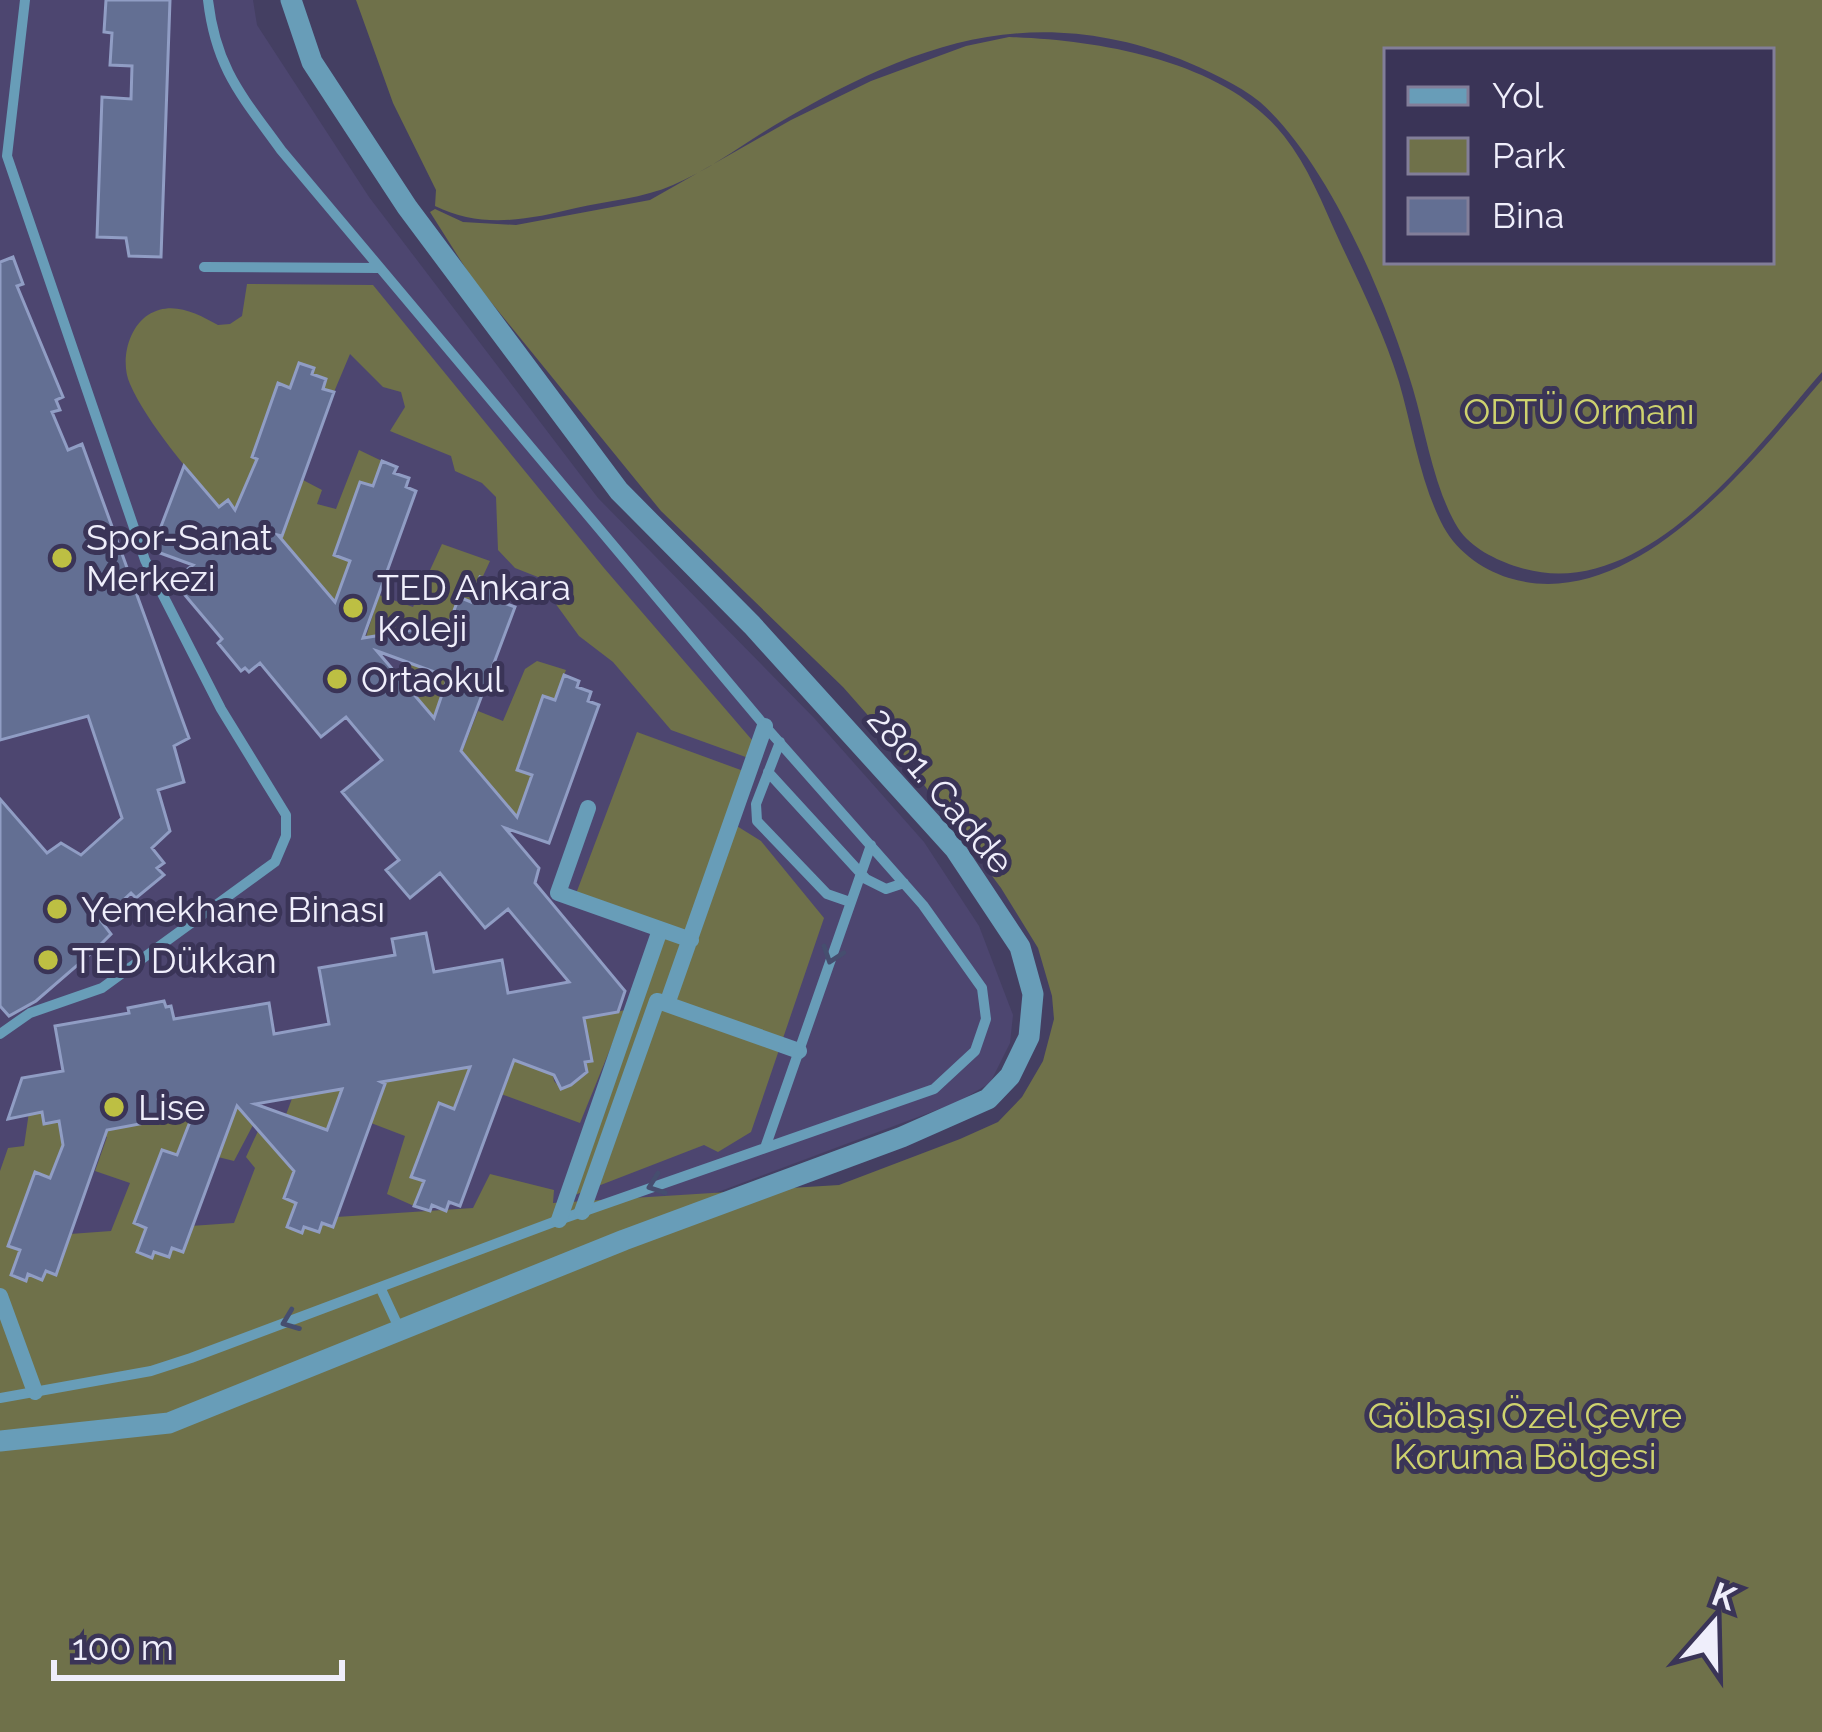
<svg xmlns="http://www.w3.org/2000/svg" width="1822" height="1732" viewBox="0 0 1822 1732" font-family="Raleway,sans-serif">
<rect width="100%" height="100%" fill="#443f62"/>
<path fill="#4d4670" d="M0,0H253L257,25L369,197L598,498L815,719L924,842L979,926L1013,1015L1010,1043L990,1083L958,1102L579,1244L0,1419Z"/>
<path fill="#6f714a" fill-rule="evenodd" d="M356,0H1822V372C1752,452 1642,607 1518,567C1496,560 1471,548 1458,528C1434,489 1426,433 1413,389C1387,301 1329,163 1260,102C1238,84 1206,70 1180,59C1026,0 909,46 775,125C742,145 709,170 673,185C644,198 607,201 576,208C527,220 481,229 435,206L436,190L393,103ZM1387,51H1771V261H1387Z
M1009,37C1098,40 1225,60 1284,136C1308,166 1323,205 1339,240C1361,287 1384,333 1399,382C1412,427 1420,480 1441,522C1454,549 1480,569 1509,578C1633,616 1752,461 1822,380V1732H0V1171L8,1148L24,1146L29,1112L42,1113L45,1123L63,1120L61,1137H66L50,1178L35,1173L8,1245L20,1250L15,1267L70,1234L111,1231L130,1183L95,1171L107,1137L87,1129L154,1121L153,1110L162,1108L164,1119L192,1115L177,1155L161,1151L135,1224L147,1229L234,1223L255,1168L246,1157L258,1131L274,1147L297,1085L303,1084L306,1096L342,1089L327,1130L284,1197L296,1203L291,1220L473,1208L490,1174L554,1190L553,1203L839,1185L960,1139L998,1122L1022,1097L1043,1061L1054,1019L1052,996L1038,948L1001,888L895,746L843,687L661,511L473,280L430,212L435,209L463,222L516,225L650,200L791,120L871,81L966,46Z
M247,284L373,285L604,568L758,747L754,760L671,730L613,662L579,636L550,596L548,581L515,568L498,550L496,497L482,483L455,471L451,456L390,431L405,407L401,392L383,387L350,354L334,392L323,389L326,379L312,374L314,368L300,363L290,388L278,384L252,456L267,463L240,515L228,501L219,507C191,474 147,423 130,384C120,362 128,328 148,315C172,300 196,313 218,325L230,324L242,316Z
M359,450L382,461L373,486L360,482L334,555L350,561L335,602L281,538L303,480L322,490L317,504L336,509Z
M442,544L490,561L471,602L460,597L448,677L434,718L401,681L419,629L366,637L379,595L413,607Z
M537,661L566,670L555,700L543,696L517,769L532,775L517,817L462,752L478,711L503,721L525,669Z
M637,732L749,773L732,823L761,841L824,918L751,1132L718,1152L704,1145L567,1198L660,930L574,899Z
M626,1010L580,1123L501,1094L515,1060L544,1072L550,1059L554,1081L561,1089L587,1072L585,1062L592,1061L570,1020Z
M470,1067L454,1109L438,1104L412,1176L424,1181L414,1206L387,1194L405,1136L371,1123L366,1074L386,1081L391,1068L400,1079Z
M217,1100L238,1108L253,1125L234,1161L218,1157L233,1114Z"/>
<path fill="#636f93" stroke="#909dc4" stroke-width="3" fill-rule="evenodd" d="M106,0H170L161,257L129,256L126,238L97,237L102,97L131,99L132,66L110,65L112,33L104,32Z
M13,257L23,284L17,286L63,397L56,400L60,410L52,412L68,450L82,444L189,738L174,746L184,782L158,790L170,831L152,848L164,863L157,868L164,875L136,898L131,893L101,921L111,934L95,950L36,1001L9,1016L0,1006V799L47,853L61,843L81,855L122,818L88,716L0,740V262Z
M299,363L314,368L312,374L326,379L323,389L334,392L282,536L278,535L335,602L350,561L334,555L360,482L373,486L382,461L397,467L394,473L409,478L406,487L416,491L363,638L449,624L459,597L471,602L480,577L495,582L493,588L507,594L504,603L515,607L461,751L517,817L532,775L517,770L543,696L555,700L564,675L579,681L577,687L591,692L588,701L599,705L549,843L505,828L539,868L535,883L625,991L618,1012L584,1018L592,1061L585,1062L587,1072L571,1085L561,1089L554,1075L514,1060L460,1206L449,1202L446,1211L432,1205L430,1211L414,1206L424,1181L411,1177L439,1103L454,1109L470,1067L381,1082L385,1084L333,1227L322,1223L319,1232L304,1227L302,1233L287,1227L296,1203L284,1198L294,1171L237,1106L183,1252L172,1248L169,1257L154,1252L152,1258L137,1252L146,1228L134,1223L162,1150L177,1155L193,1114L107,1130L56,1275L46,1271L42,1280L28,1274L26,1281L11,1275L20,1250L8,1246L35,1172L50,1178L63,1145L59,1121L44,1124L42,1112L8,1119L22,1078L63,1071L55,1026L129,1013L128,1008L164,1001L166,1007L171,1006L174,1019L269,1003L274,1034L329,1024L319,968L395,955L392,939L426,933L434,972L502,960L508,993L569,982L508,909L485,928L440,873L410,898L386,870L399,860L342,792L382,760L346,717L321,737L260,663L249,672L245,668L241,671L218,643L222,639L173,581L193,565L152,550L184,466L219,507L228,500L235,510L257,459L252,457L278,383L290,388ZM377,651L448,677L434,718ZM342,1089L327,1130L255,1104Z"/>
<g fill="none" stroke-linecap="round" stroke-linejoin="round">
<path stroke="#689db8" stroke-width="10" d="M204,267L379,268
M780,742L756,804L757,821L827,894L850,902
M768,772L866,879L886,889L904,883
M0,1034L30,1013L102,988L275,862L286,836V815L221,709L145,560L7,156L25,0
M766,1145L871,845
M380,1287L400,1330
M0,1398L151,1371L191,1358L559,1220L934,1089L975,1051L986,1019L982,988L923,905L765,726L281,150C242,96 216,69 208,0"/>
<path stroke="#689db8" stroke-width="16" d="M588,808L558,893L691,940
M658,1001L799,1051
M667,1004L765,726
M582,1212L657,1001
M559,1220L660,930
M0,1296L35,1392"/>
<path stroke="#689db8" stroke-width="21" d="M0,1441L169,1423L624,1240L902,1137L988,1099L1010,1076L1029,1037L1033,994L1020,947L955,849L752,625L619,491L407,207L312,62L291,0"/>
</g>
<defs><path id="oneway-chevron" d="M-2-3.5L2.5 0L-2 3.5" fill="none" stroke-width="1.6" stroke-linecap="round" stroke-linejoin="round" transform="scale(3)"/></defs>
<g stroke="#464e6f">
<use href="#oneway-chevron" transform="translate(832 955) rotate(109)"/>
<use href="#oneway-chevron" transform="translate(656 1185) rotate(160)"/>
<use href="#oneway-chevron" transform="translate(290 1321) rotate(159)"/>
</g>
<g fill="#bdbf43" stroke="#3a3457" stroke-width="4.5">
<circle cx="62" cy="558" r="12"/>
<circle cx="353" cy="608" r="12"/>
<circle cx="337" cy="679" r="12"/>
<circle cx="57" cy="909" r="12"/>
<circle cx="48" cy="960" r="12"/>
<circle cx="114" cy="1107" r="12"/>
</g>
<g text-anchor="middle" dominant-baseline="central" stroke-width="10" stroke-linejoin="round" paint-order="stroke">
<g font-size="36" fill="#ced26e" stroke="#3a3457">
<text x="1579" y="411">ODTÜ Ormanı</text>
<text x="1525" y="1415">Gölbaşı Özel Çevre<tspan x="1525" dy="41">Koruma Bölgesi</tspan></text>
</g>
<g font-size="36" fill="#efeefb" stroke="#3a3457" text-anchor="start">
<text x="86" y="537">Spor-Sanat<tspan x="86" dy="41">Merkezi</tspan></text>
<text x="377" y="587">TED Ankara<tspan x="377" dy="41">Koleji</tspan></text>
<text x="361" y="679">Ortaokul</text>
<text x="81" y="909">Yemekhane Binası</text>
<text x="72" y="960">TED Dükkan</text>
<text x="138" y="1107">Lise</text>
</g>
<g font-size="36" fill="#efeefb" stroke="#3a3457">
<text transform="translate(941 790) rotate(50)">2801. Cadde</text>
</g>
</g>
<rect x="1384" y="48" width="390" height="216" fill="#3a3457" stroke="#827e99" stroke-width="3"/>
<rect x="1408" y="87" width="60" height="18" fill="#689db8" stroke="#827e99" stroke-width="3"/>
<text x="1492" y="108" font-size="36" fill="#efeefb">Yol</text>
<rect x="1408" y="138" width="60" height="36" fill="#6f714a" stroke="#827e99" stroke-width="3"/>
<text x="1492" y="168" font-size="36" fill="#efeefb">Park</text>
<rect x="1408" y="198" width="60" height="36" fill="#636f93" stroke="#827e99" stroke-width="3"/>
<text x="1492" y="228" font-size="36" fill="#efeefb">Bina</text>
<g transform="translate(1714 1624) rotate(20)" stroke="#3a3457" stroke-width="9" paint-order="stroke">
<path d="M0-9L21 45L0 30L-21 45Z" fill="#efeefb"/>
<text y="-18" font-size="33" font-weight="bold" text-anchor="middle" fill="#efeefb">K</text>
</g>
<path d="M54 1660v18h288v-18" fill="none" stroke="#efeefb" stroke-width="6"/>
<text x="72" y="1660" font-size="36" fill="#efeefb" stroke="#3a3457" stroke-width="9" paint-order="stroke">100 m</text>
</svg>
